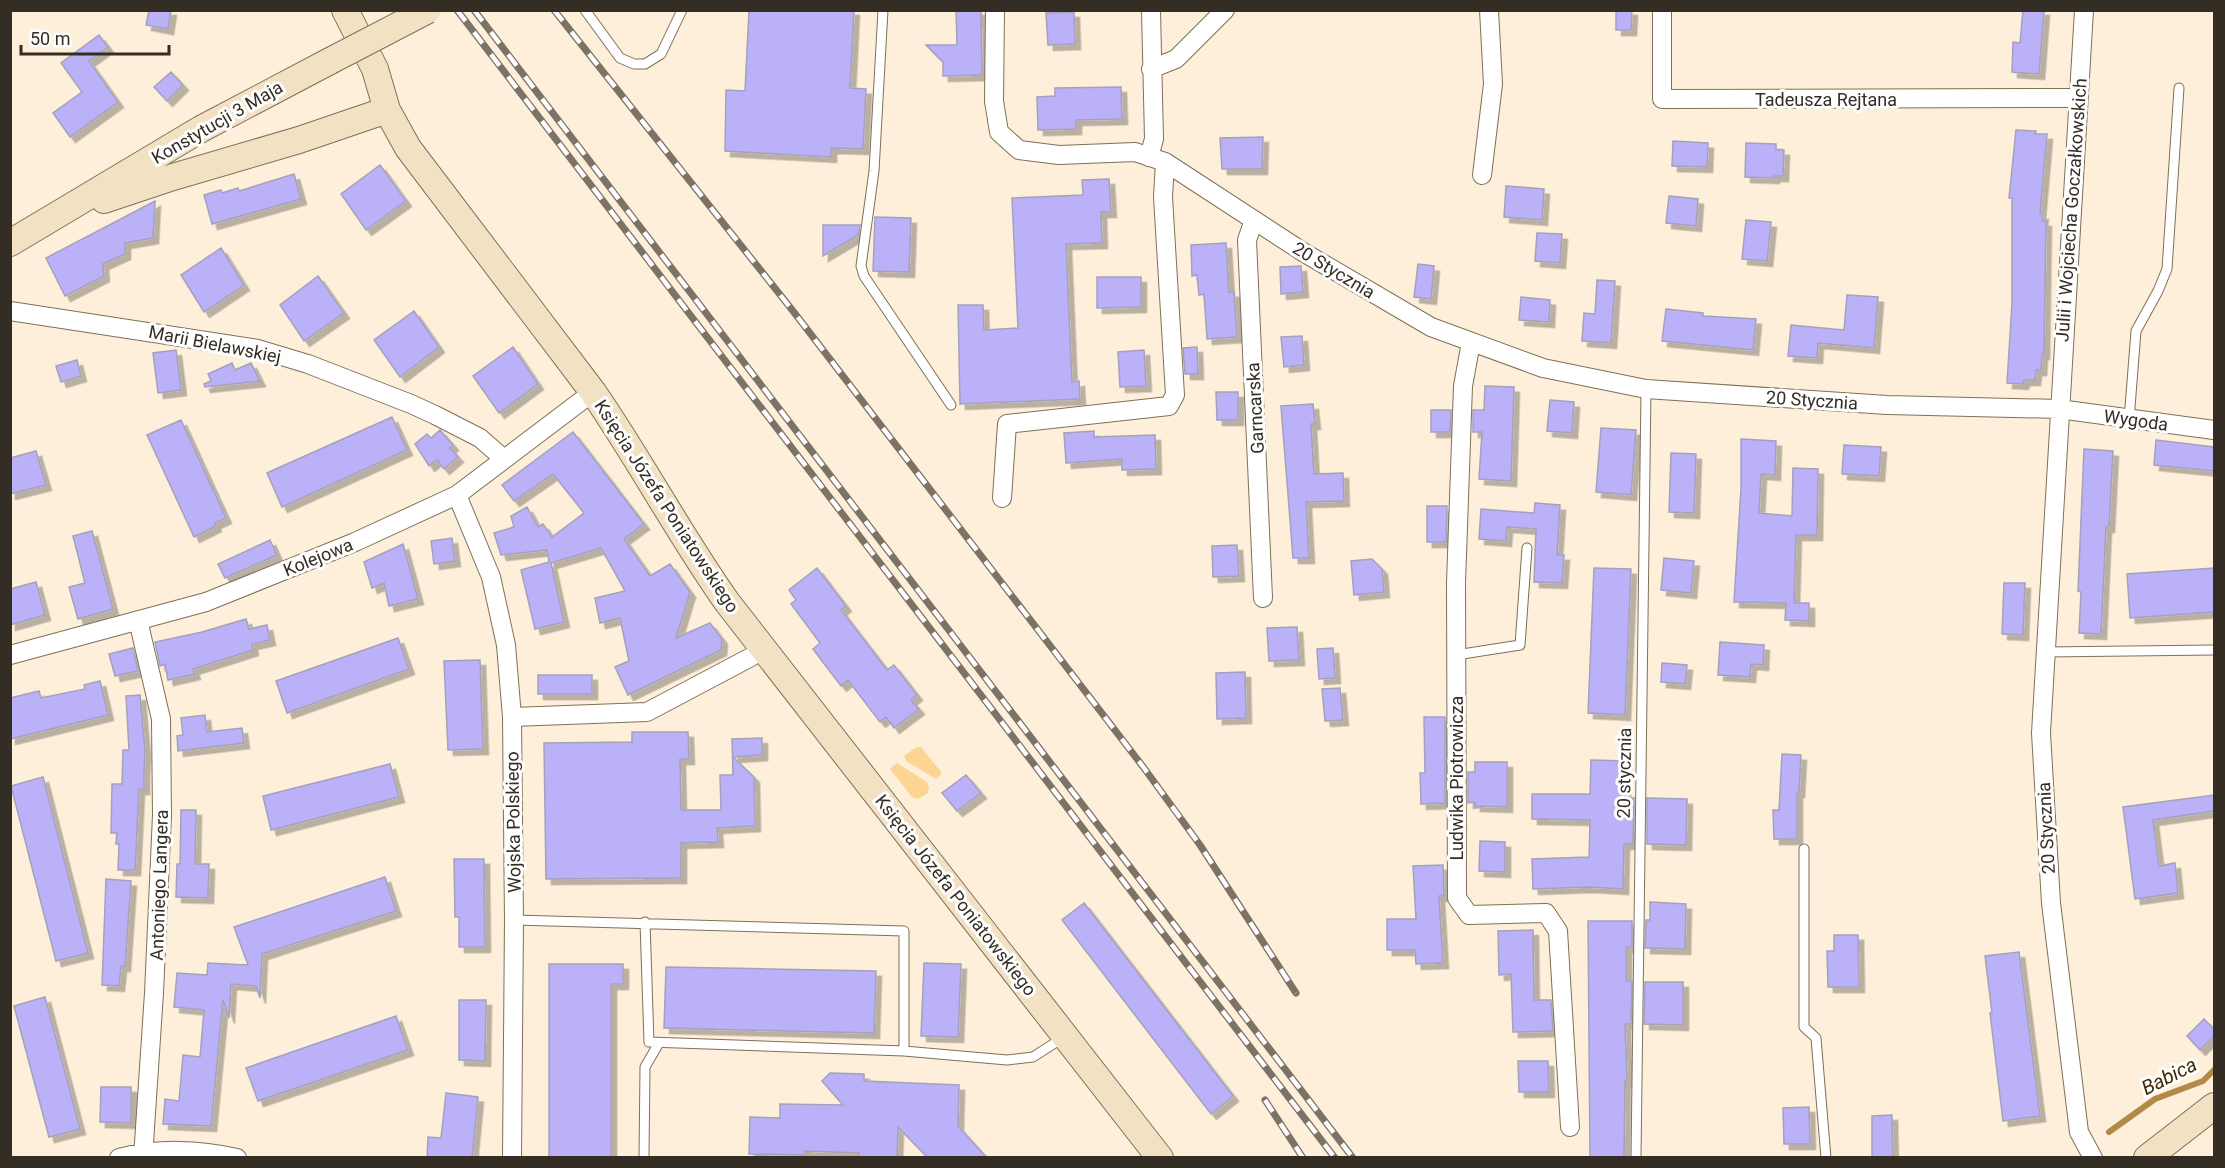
<svg xmlns="http://www.w3.org/2000/svg" width="2225" height="1168" viewBox="0 0 2225 1168" font-family="Roboto,sans-serif">
<defs>
<filter id="shadow"><feDropShadow dx="5.5" dy="5.5" stdDeviation="0" flood-color="#0004"/></filter>
</defs>
<rect width="100%" height="100%" fill="#fdefda"/>
<path fill="#fdd492" d="M917,747H921L942,773L936,779L906,761L904,756Z
M897,763L927,782L929,788L928,793L918,799L912,797L890,769Z"/>
<g fill="none" stroke-linecap="round" stroke-linejoin="round">
<path stroke="#b28a47" stroke-width="6" d="M2109,1132L2155,1099L2203,1081L2214,1070"/>
</g>
<path fill="#bab1f8" stroke="#a4a1bd" stroke-width="1.5" filter="url(#shadow)" d="M149,10H171L168,29L146,25Z
M749,10H854L850,88L866,89L863,149L831,148V157L725,151L726,90L745,91Z
M956,10H981L982,75L943,76V62L926,45H957Z
M1616,10H1632L1631,30H1616Z
M2023,10H2044L2039,74L2012,72L2013,42L2020,43Z
M1074,12L1075,44L1048,45L1046,13Z
M99,35L108,47L89,61L118,102L70,137L53,113L82,92L61,63Z
M171,72L183,85L167,101L154,87Z
M1121,87L1122,119L1076,120V129L1038,130L1037,97L1055,96V88Z
M2016,130L2036,131L2035,134H2047L2040,214H2043L2042,221H2046L2044,354H2042L2041,370H2036L2035,380H2024L2023,384L2007,383L2012,303V198H2009Z
M1263,137L1262,169H1222L1220,138Z
M1673,141L1708,143L1707,167L1672,166Z
M1746,143L1776,144V150H1784L1783,176H1774V178L1745,177Z
M380,165L406,201L366,230L341,194Z
M294,174L301,199L212,224L204,195L221,190L222,193L238,188L239,191Z
M1109,179L1111,212H1101L1102,243L1066,244L1072,382L1079,381L1080,399L960,404L958,305H983L984,330L1018,328L1012,198L1083,195L1082,180Z
M1506,186L1544,189L1542,220L1504,217Z
M1669,196L1698,199L1696,226L1666,223Z
M155,201L153,238L125,243V254L103,264L104,276L65,296L46,258Z
M875,217L911,218L909,272L873,271Z
M1746,220L1771,222L1767,261L1742,259Z
M823,225H860L858,235L823,256Z
M1537,233L1562,234L1560,263L1535,261Z
M1226,243L1229,292H1234L1237,337L1207,339L1204,294L1199,295L1197,275L1192,276L1191,245Z
M221,248L244,285L204,312L181,275Z
M1418,264L1434,266L1431,299L1414,297Z
M1301,266L1303,292L1281,294L1280,267Z
M318,276L344,313L304,341L280,305Z
M1097,277H1141V307L1097,308Z
M1597,280L1615,281L1611,343L1582,341L1584,313L1595,314Z
M1847,295L1878,297L1874,348L1818,343L1817,358L1788,356L1791,325L1844,330Z
M1521,297L1550,300L1549,322L1519,320Z
M1666,309L1703,313V316L1756,319L1753,350L1662,341Z
M414,311L439,347L400,377L374,340Z
M1302,336L1304,365L1284,367L1281,337Z
M513,347L538,384L499,413L473,376Z
M1197,347L1198,374H1185L1183,348Z
M176,350L181,390L158,393L153,353Z
M1144,350L1146,386L1120,387L1118,352Z
M77,360L81,376L61,382L56,366Z
M232,363L235,370L251,363L260,381L205,387L204,384L211,381L208,374Z
M1485,386L1514,387L1511,481L1479,479L1482,432H1473V410H1484Z
M1216,392H1238V420H1217Z
M1550,400L1574,402L1572,433L1547,431Z
M1313,404L1315,424H1311L1314,474L1343,473L1344,501L1306,502L1309,558H1293L1281,406Z
M1431,410H1451L1450,432H1431Z
M392,417L407,450L282,507L267,473Z
M181,420L226,518L215,523L216,526L194,537L147,435Z
M1601,428L1636,430L1631,495L1596,492Z
M440,430L453,445L450,448L458,457L444,469L437,460L429,466L415,444L427,434L431,438Z
M1094,431V437L1155,435L1156,469L1122,470V459L1066,463L1064,433Z
M573,432L644,524L624,539L650,576L670,564L690,592L676,638L710,623L722,639L721,650L628,695L615,667L629,661L620,618L600,623L595,598L625,591L601,548L551,563L564,622L535,629L521,570L549,562L547,550L501,555L494,533L514,527L511,516L527,507L538,527L543,524L552,537L584,513L553,474L514,501L502,485Z
M1741,439L1776,441L1775,475L1761,474L1759,513L1792,516L1793,468L1818,469L1817,535H1796L1794,603H1809V621L1785,620L1786,603L1734,602L1741,488Z
M2156,440L2214,447V471L2154,465Z
M1844,445L1881,447L1879,476L1842,474Z
M2084,449L2113,451L2109,527H2106L2101,634L2079,633L2081,592L2078,591Z
M36,451L46,485L10,494V458Z
M1671,453L1696,454L1694,513L1669,512Z
M1535,503L1560,505L1557,555H1564L1562,583L1534,582L1536,529L1507,527L1506,541L1479,539L1481,509L1534,513Z
M1427,506H1447L1446,542H1427Z
M92,531L113,609L78,619L69,587L85,583L73,536Z
M452,538L455,561L434,564L431,541Z
M270,540L277,555L225,578L218,564Z
M403,544L418,599L389,606L384,583L372,588L364,562Z
M1237,545L1239,576L1213,577L1212,546Z
M1664,558L1694,561L1691,593L1661,590Z
M1372,559L1382,569L1384,592L1354,595L1351,561Z
M817,568L846,606L841,610L887,670L894,665L917,695L911,700L919,709L894,728L886,717L880,722L848,680L841,686L813,649L820,643L791,604L796,600L789,590Z
M1594,568L1631,569L1625,715L1588,713Z
M2214,568V612L2130,618L2127,574Z
M36,582L45,615L10,625V589Z
M2004,583H2025L2023,635L2002,634Z
M246,619L249,629L267,625L270,640L252,644L253,650L193,669L195,674L168,680L165,664L160,666L155,642L202,632Z
M1297,627L1299,660L1269,661L1267,628Z
M398,638L409,669L287,713L276,681Z
M1720,642L1764,645L1763,665L1751,664L1750,677L1718,675Z
M133,648L138,671L115,676L109,654Z
M1333,648L1335,678L1319,679L1317,649Z
M480,660L483,749L448,750L444,661Z
M1662,663L1687,665L1685,684L1661,682Z
M1245,672L1246,718L1217,719L1216,673Z
M538,675H592V694H538Z
M100,681L108,715L10,739V698L39,691L41,698L85,689L84,685Z
M1340,688L1343,720L1325,721L1322,689Z
M140,695L145,751L144,773V789H139L135,870H118L119,844H116L117,833H111L112,784H122L123,750H129L126,696Z
M205,715L207,732L242,728L244,743L178,751L177,736L183,735L181,718Z
M1424,717H1445V803L1421,804L1420,773H1425Z
M632,732H688L689,759H680L681,810H721L720,775H733L732,739L762,738V755L733,757L754,777L755,826L717,828L718,842L681,843V878L546,879L544,743L632,742Z
M1782,754L1801,755L1799,792H1797V839H1774L1773,810H1779Z
M1591,760L1626,761L1625,798H1634L1633,844H1624L1623,889L1588,887L1533,889L1532,859L1589,857L1590,820L1532,819V794H1590Z
M1475,762H1507V807L1475,806V802L1468,803V772H1475Z
M390,764L399,797L271,830L263,796Z
M966,775L981,793L957,811L942,793Z
M43,777L88,953L56,961L11,786Z
M2214,795V811L2153,820L2159,866L2175,863L2178,893L2135,899L2123,807Z
M1647,798L1687,799L1686,845L1647,844Z
M181,810H196L195,864H209L208,898L176,897L177,864H180Z
M1480,841L1505,842V872L1479,871Z
M454,859H484L485,947H459V917H455Z
M1443,865L1444,896H1439L1443,963L1416,964L1415,950H1387V919H1416L1413,866Z
M385,877L396,911L262,954L260,998L256,986L231,984L229,1018L223,1000L211,1126L163,1124L165,1099L179,1101L183,1055L200,1057L204,1010L174,1007L177,973L207,975L208,963L248,965L234,927Z
M106,879L131,881L125,966H121L119,986L102,985Z
M1650,902L1686,904L1685,949L1645,948L1646,920H1650Z
M1084,903L1233,1096L1211,1114L1062,920Z
M1588,921H1632V947H1626V981H1632L1631,1024H1625L1627,1081H1625L1624,1158H1590Z
M1533,930L1534,1000H1551L1553,1031L1513,1032L1511,974L1499,975L1498,931Z
M1834,935H1858L1859,987H1828L1827,951H1834Z
M2019,952L2040,1116L2003,1121L1990,1013H1992L1985,956Z
M924,963L961,964L958,1037L921,1036Z
M549,964H623V984H611V1158H549Z
M666,967L876,971L874,1033L664,1028Z
M1645,982H1683V1025L1644,1024Z
M45,997L80,1129L49,1137L14,1006Z
M459,1000H486L485,1061L459,1060Z
M396,1016L408,1050L258,1101L246,1068Z
M2204,1019L2214,1029V1036L2200,1050L2187,1036Z
M1518,1061H1548L1549,1092H1519Z
M830,1073L864,1074V1081L959,1085L958,1126L987,1158H928L898,1127L897,1158H859V1153L805,1151V1155L749,1154L750,1117L780,1118V1104L843,1105L822,1081Z
M101,1087H131V1123L100,1122Z
M446,1093L478,1097L472,1158H427L428,1137L441,1138Z
M1809,1107L1810,1144H1784L1783,1108Z
M1892,1115L1893,1158H1872V1116Z"/>
<g fill="none" stroke-linecap="round" stroke-linejoin="round">
<defs>
<path id="lane" d="M585,10L620,58L634,64H645L661,54L682,10
M883,10L874,171L861,266L864,276L951,405
M2129,420L2136,331L2158,291L2167,269L2179,88
M2045,652L2214,650
M1456,655L1520,645L1527,548
M1804,849V1027L1816,1038L1826,1158
M514,920L904,931V1051
M645,922L649,1042L904,1051L1007,1060L1033,1057L1064,1037
M644,1158L645,1067L659,1043
M1636,1158L1646,389"/>
<path id="street" d="M995,10L994,101L999,132L1019,150L1059,155L1135,152L1165,162L1303,252L1431,327L1543,368L1646,389L1887,405L2059,409L2214,430
M1662,10V99L2078,98
M2084,10L2041,733L2051,903L2079,1132L2093,1158
M1151,69L1176,59L1225,10
M1149,157L1154,139L1151,10
M1482,175L1493,84L1489,10
M1254,220L1247,240L1263,598
M10,311L258,349L308,364L411,404L435,415L480,438L504,459
M1471,342L1463,386L1456,583L1457,898L1469,915L1546,913L1558,931L1570,1127
M457,495L491,577L506,645L512,717L514,920L512,1158
M1002,498L1007,424L1169,406L1175,395L1163,197L1165,162
M138,620L161,719L162,815L154,993L143,1158
M10,655L206,602L355,542L457,495L593,392
M512,717L647,712L751,657L762,648
M119,1158C156,1148 199,1149 237,1158"/>
<path id="secondary" d="M345,10L375,69L387,110L408,148L593,392C640,460 679,534 727,602L1160,1158
M104,200L173,177L299,140L387,110
M10,243L201,129L330,61
M2147,1158L2214,1106"/>
</defs>
<use href="#lane" stroke="#7f7058" stroke-width="11"/>
<use href="#street" stroke="#7f7058" stroke-width="20"/>
<use href="#secondary" stroke="#7f7058" stroke-width="28"/>
<use href="#lane" stroke="#fff" stroke-width="9"/>
<use href="#street" stroke="#fff" stroke-width="18"/>
<use href="#secondary" stroke="#f2e2c3" stroke-width="26"/>
<defs>
<path id="rail" d="M457,10L1335,1158
M474,10L1353,1158
M554,10L793,311L1144,768L1200,845L1296,993
M1265,1100L1303,1158"/>
</defs>
<use href="#rail" stroke="#7c7365" stroke-width="7"/>
<use href="#rail" stroke="#fefefe" stroke-width="4.5" stroke-dasharray="14" stroke-linecap="butt"/>
<defs>
<path id="secondary-bridge" d="M330,61L428,10"/>
</defs>
<use href="#secondary-bridge" stroke="#7f7058" stroke-width="28" stroke-linecap="butt"/>
<use href="#secondary-bridge" stroke="#f2e2c3" stroke-width="26"/>
</g>
<g text-anchor="middle" dominant-baseline="central" stroke-width="6" stroke-linejoin="round" paint-order="stroke">
<g font-size="18" fill="#342d23" stroke="#fefefe">
<text x="1826" y="99">Tadeusza Rejtana</text>
<text transform="translate(217 122) rotate(-30)">Konstytucji 3 Maja</text>
<text transform="translate(2071 210) rotate(-86)">Julii i Wojciecha Goczałkowskich</text>
<text transform="translate(1334 270) rotate(31)">20 Stycznia</text>
<text transform="translate(215 344) rotate(11)">Marii Bielawskiej</text>
<text transform="translate(1812 400) rotate(4)">20 Stycznia</text>
<text transform="translate(1255 408) rotate(-93)">Garncarska</text>
<text transform="translate(2136 420) rotate(8)">Wygoda</text>
<text transform="translate(667 506) rotate(57)">Księcia Józefa Poniatowskiego</text>
<text transform="translate(318 557) rotate(-22)">Kolejowa</text>
<text transform="translate(1624 773) rotate(-89)">20 stycznia</text>
<text transform="translate(1456 778) rotate(-90)">Ludwika Piotrowicza</text>
<text transform="translate(513 822) rotate(-91)">Wojska Polskiego</text>
<text transform="translate(2046 828) rotate(-93)">20 Stycznia</text>
<text transform="translate(159 885) rotate(-88)">Antoniego Langera</text>
<text transform="translate(956 895) rotate(52)">Księcia Józefa Poniatowskiego</text>
</g>
<g font-size="20" font-style="italic" fill="#3f2a01" stroke="#fefefe">
<text transform="translate(2169 1076) rotate(-27)">Babica</text>
</g>
</g>
<rect width="2225" height="1168" fill="none" stroke="#342d23" stroke-width="24"/>
<path d="M21 45v9h148v-9" fill="none" stroke="#342d23" stroke-width="3"/>
<text x="30" y="45" font-size="18" fill="#342d23" stroke="#fefefe" stroke-width="4.5" paint-order="stroke">50 m</text>
</svg>
